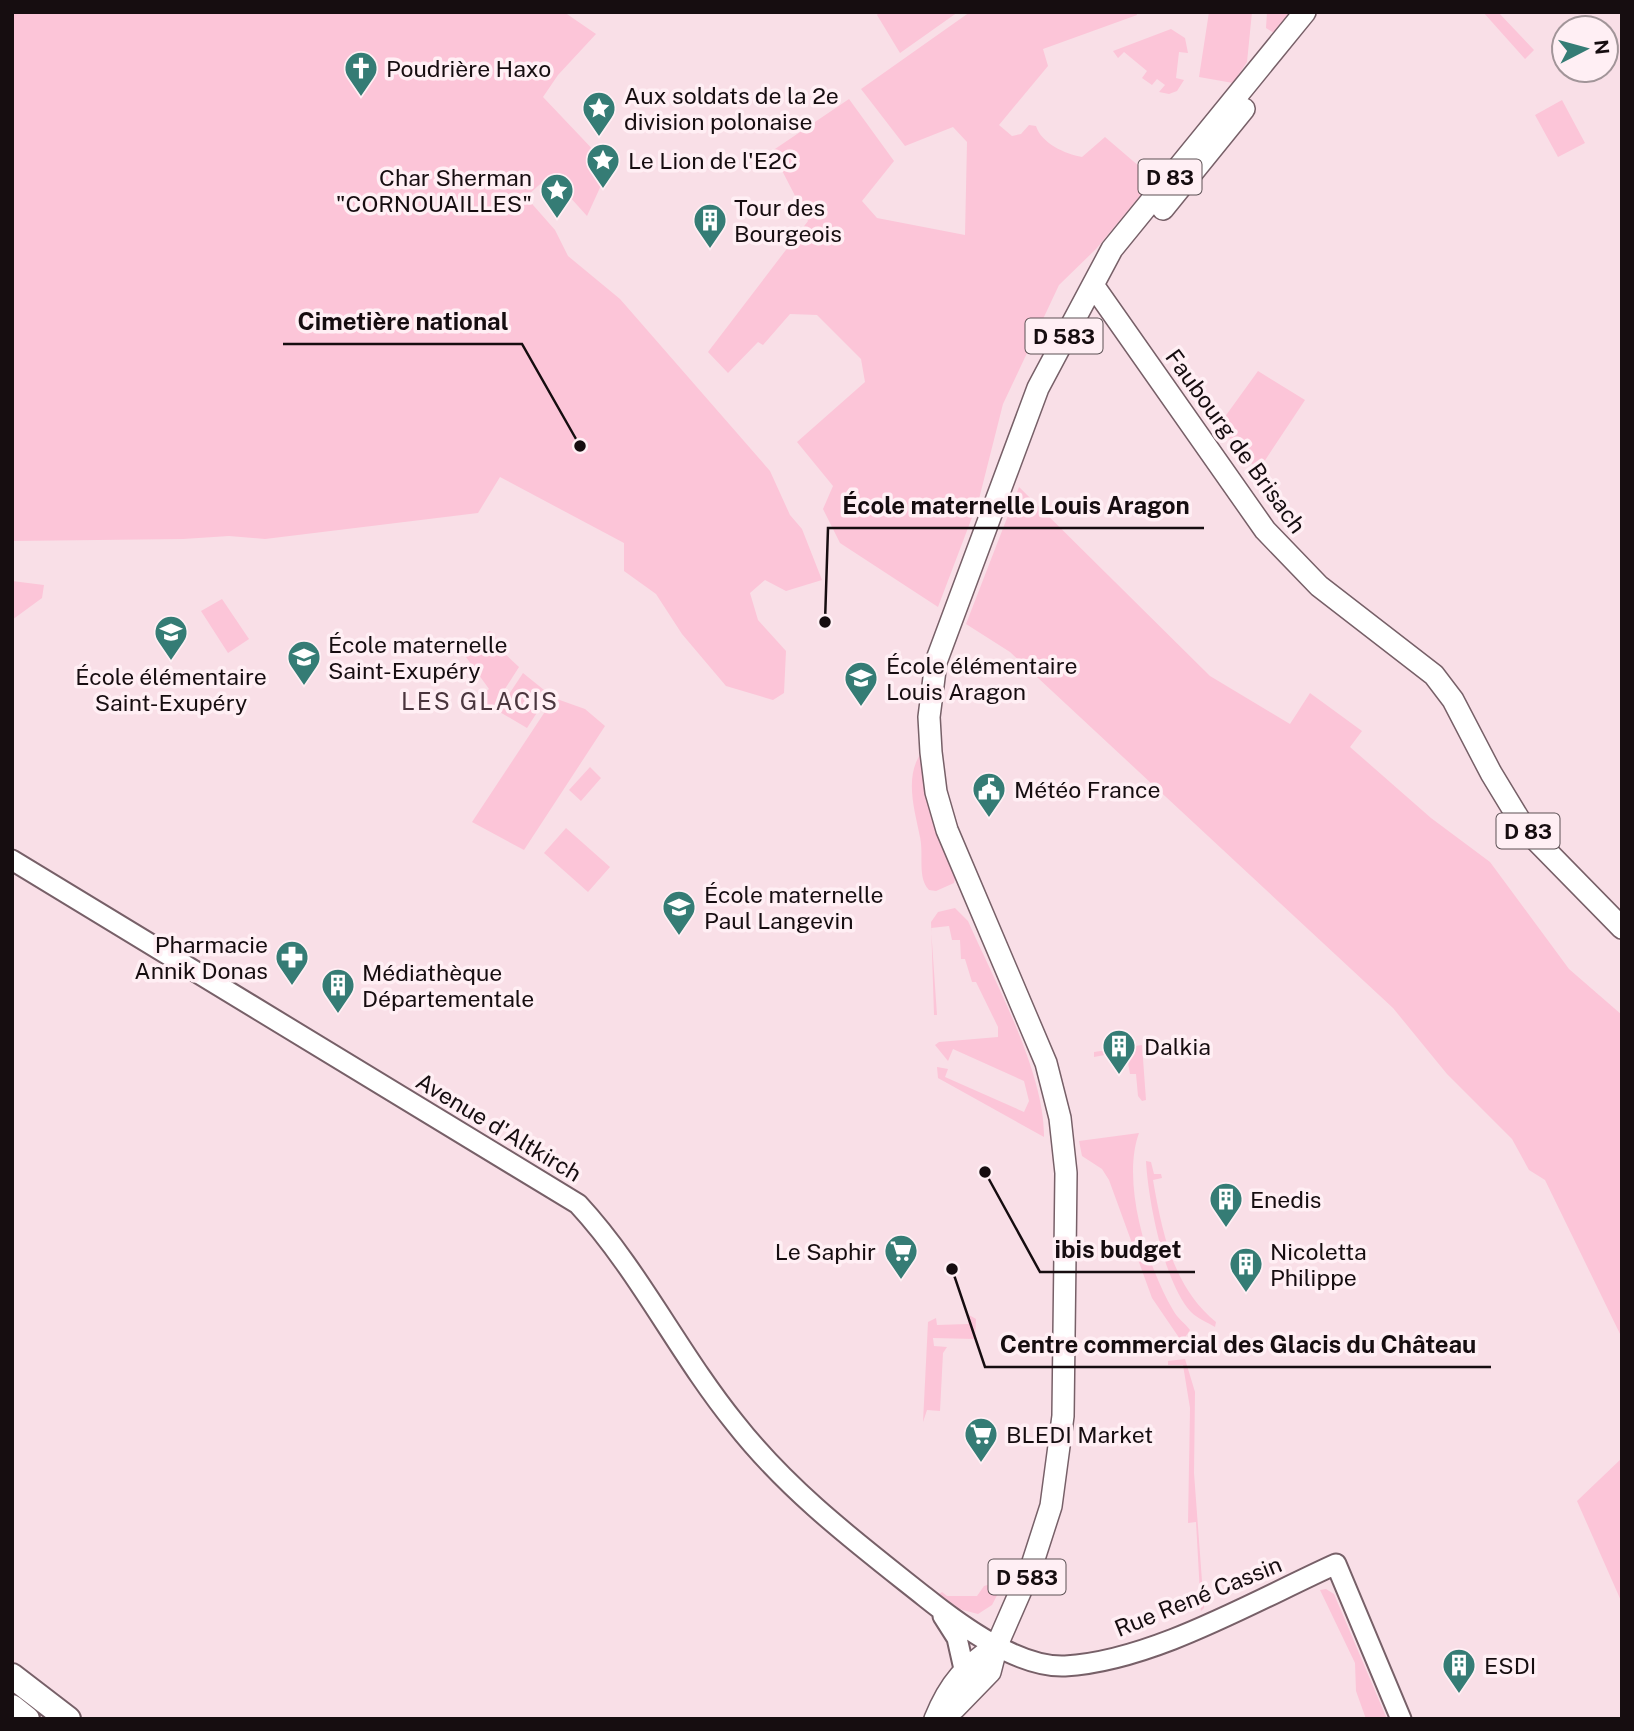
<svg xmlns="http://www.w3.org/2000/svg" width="1634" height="1731" viewBox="0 0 1634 1731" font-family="'Public Sans',sans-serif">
<rect width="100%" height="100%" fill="#f9dfe7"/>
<path fill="#fcc5d8" d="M12,12H564L596,34L558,75L543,97L599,156L611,163L609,168L587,216L550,175L526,197L555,230L568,256L620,299L770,471L790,515L802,529L822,580L786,591L765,580L750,593L758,620L786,651L784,693L773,700L726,686L682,634L656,594L624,571V543L500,477L478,513L265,539L229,536L183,539L12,541Z
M879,12H958L900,53L877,15Z
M970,12H1136L1137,15L1043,49L1048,66L999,125L1012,136L1021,134L1029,125L1036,126C1041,143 1065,154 1082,157L1105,137L1154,179L1096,249L1059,285L1003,404L979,499L938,607L840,543L823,509L833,486L797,442L865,382L861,359L817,315L790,314L763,345L758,342L728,373L708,352L808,221L772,151L849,99L894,161L862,201L877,218L965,235L967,142L953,127L905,146L861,89Z
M1209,12H1252L1247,62L1233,83L1199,77Z
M1267,12H1292L1274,33L1266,28Z
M1483,12H1498L1534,50L1525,59Z
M1171,29L1185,38L1188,53L1179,52L1176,78L1184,80L1177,91L1169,94L1159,92L1165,85L1157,79L1152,85L1142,78L1147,71L1124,52L1118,58L1113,51Z
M1562,100L1585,143L1558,157L1535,115Z
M1258,371L1305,400L1258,471L1219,425Z
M1019,487L1210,676L1290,724L1310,693L1362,731L1350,747L1431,818L1490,862L1569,969L1622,1015V1338L1545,1180L1529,1170L1512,1139L1447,1074L1393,1008L1010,652L966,624Z
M12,581L44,585L42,598L12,620Z
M222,599L249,639L228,653L201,611Z
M489,631L494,633L502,651L519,667L489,714L479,698L489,689L466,657Z
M523,673L549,694L527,728L498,711Z
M554,698L585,709L605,726L524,850L472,822Z
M921,753L956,874L954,883L936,891L929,890C917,878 924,854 920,837C915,811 904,778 921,753Z
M590,767L601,778L581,801L569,790Z
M566,828L610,867L588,892L544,853Z
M955,908L968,921C994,980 1045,1073 1044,1137L938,1078L937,1067L948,1069L945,1077L1024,1112L1029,1101L1024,1081L953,1049L948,1061L935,1045L939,1042L998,1037V1027L976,982H972L965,959H961L960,940H952L949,926L931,928L937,1015H934L931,922L938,912Z
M1142,1045L1146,1100L1142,1101L1138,1096L1136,1074H1130L1126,1051L1094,1057V1052Z
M1139,1133C1121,1182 1147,1266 1173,1310C1177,1318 1185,1323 1190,1330L1182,1342L1152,1298L1109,1180L1102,1169L1082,1156L1079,1141Z
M1146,1161L1151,1162L1154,1174H1161L1162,1178L1153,1180C1162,1232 1173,1287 1216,1322L1215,1327C1207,1322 1198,1319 1191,1312C1164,1283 1148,1200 1146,1161Z
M969,1315L976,1319L975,1339L933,1338L934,1346L947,1347L943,1353L940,1411L927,1410L923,1422L928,1322L936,1318L937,1325L968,1324Z
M1185,1359L1195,1392L1194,1473L1204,1608L1201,1611L1196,1522L1188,1523L1190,1408L1183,1365H1168V1361Z
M1622,1458V1603L1577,1501Z
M1005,1580L992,1605L978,1614L959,1609L939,1594L942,1592L947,1596H977L984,1586Z
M1326,1589L1334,1594L1387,1719H1366L1356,1691L1355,1663L1320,1590Z"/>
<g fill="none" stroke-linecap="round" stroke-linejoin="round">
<defs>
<path id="secondary" d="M12,860L578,1204C639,1270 679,1354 735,1423C789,1492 857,1543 925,1597C960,1625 1018,1668 1065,1666C1153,1661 1256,1600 1336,1564L1401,1719
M943,1616L957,1638L964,1669"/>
<path id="primary" d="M1163,209L1244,109
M1093,285L1265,530L1319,586L1434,675L1453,700L1491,773L1525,829L1622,928
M935,1719C950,1682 965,1667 997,1645
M936,1719L955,1708L990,1672L997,1645L1032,1565L1051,1506L1063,1416L1066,1173L1060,1118L1046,1063L947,830L936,792L931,752L929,717L936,662L1038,388L1112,249L1305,12"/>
<path id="highway" d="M12,1676L68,1719
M12,1707L27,1719"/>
</defs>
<use href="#secondary" stroke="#776068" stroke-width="23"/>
<use href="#primary" stroke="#776068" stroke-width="24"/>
<use href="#highway" stroke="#776068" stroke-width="28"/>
<use href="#secondary" stroke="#fff" stroke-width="19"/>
<use href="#primary" stroke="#fff" stroke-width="21"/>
<use href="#highway" stroke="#fff" stroke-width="24"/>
</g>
<defs>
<symbol id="church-pin" viewBox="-11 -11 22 30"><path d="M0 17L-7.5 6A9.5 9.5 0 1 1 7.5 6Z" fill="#357c75" stroke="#ffeff4"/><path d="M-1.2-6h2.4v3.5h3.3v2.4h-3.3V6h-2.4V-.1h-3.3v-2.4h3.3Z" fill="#fff"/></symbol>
<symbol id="sight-pin" viewBox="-11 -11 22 30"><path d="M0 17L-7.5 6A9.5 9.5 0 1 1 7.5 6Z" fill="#357c75" stroke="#ffeff4"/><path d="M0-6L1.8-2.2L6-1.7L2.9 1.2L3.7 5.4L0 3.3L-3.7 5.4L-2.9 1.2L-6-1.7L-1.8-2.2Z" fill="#fff"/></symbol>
<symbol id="building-pin" viewBox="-11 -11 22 30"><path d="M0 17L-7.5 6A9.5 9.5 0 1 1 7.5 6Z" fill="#357c75" stroke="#ffeff4"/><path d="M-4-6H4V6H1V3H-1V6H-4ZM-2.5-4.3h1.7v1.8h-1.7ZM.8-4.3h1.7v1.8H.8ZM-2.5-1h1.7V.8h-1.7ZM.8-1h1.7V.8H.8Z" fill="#fff"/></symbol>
<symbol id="school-pin" viewBox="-11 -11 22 30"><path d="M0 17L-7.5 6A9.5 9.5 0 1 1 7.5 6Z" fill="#357c75" stroke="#ffeff4"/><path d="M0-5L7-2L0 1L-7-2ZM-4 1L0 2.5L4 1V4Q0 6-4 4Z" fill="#fff"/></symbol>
<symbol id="civic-pin" viewBox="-11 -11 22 30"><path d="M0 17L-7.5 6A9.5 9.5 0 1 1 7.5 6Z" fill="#357c75" stroke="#ffeff4"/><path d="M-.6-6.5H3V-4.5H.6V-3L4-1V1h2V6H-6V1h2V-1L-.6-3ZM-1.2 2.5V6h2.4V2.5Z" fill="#fff"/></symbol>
<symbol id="pharmacy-pin" viewBox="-11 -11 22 30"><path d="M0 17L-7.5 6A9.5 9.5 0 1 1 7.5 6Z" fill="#357c75" stroke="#ffeff4"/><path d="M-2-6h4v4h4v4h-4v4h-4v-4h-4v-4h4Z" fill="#fff"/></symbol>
<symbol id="supermarket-pin" viewBox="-11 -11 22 30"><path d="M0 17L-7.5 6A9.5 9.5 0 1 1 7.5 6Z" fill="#357c75" stroke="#ffeff4"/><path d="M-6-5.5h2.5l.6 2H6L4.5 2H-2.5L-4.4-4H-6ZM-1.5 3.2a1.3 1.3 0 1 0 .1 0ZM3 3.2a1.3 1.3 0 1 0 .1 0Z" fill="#fff"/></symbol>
</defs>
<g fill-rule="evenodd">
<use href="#church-pin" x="342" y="49" width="38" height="52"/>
<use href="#sight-pin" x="580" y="89" width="38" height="52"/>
<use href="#sight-pin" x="584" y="141" width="38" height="52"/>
<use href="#sight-pin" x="538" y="171" width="38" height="52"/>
<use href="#building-pin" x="691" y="201" width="38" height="52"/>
<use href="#school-pin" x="152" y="613" width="38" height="52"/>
<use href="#school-pin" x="285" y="638" width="38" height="52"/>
<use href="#school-pin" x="842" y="659" width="38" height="52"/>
<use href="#civic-pin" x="970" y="770" width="38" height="52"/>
<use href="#school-pin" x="660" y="888" width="38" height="52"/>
<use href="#pharmacy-pin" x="273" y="938" width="38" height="52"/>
<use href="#building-pin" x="319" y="966" width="38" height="52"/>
<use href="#building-pin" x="1100" y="1027" width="38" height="52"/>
<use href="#building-pin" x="1207" y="1180" width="38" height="52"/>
<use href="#supermarket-pin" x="882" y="1232" width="38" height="52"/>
<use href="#building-pin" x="1227" y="1245" width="38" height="52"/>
<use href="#supermarket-pin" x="962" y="1415" width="38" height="52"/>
<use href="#building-pin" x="1440" y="1646" width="38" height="52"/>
</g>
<g text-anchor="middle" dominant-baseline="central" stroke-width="7" stroke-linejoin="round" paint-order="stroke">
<g fill="#ffeff4" stroke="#5c5154" stroke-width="2">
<rect x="1138.5" y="159.5" width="63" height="35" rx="5"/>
<rect x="1025.5" y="318.5" width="77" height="35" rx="5"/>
<rect x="1496.5" y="813.5" width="63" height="35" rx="5"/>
<rect x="988.5" y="1559.5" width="77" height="35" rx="5"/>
</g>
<g font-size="21" font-weight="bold" fill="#160d10">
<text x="1170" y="177">D 83</text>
<text x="1064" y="336">D 583</text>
<text x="1528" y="831">D 83</text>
<text x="1027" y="1577">D 583</text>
</g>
<g font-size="23" fill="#160d10" stroke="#ffeff4" text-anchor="start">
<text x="386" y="68">Poudrière Haxo</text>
<text x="624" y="95">Aux soldats de la 2e<tspan x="624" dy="26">division polonaise</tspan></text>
<text x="628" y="160">Le Lion de l'E2C</text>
<text x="532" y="177" text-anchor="end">Char Sherman<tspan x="532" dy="26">"CORNOUAILLES"</tspan></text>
<text x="734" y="207">Tour des<tspan x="734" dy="26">Bourgeois</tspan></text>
<text x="328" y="644">École maternelle<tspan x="328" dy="26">Saint-Exupéry</tspan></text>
<text x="886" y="665">École élémentaire<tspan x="886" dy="26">Louis Aragon</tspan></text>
<text x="171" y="676" text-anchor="middle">École élémentaire<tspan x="171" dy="26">Saint-Exupéry</tspan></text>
<text x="1014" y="789">Météo France</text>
<text x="704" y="894">École maternelle<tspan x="704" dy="26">Paul Langevin</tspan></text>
<text x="268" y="944" text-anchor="end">Pharmacie<tspan x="268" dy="26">Annik Donas</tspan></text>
<text x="362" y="972">Médiathèque<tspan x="362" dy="26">Départementale</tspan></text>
<text x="1144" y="1046">Dalkia</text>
<text x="1250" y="1199">Enedis</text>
<text x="876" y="1251" text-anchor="end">Le Saphir</text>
<text x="1270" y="1251">Nicoletta<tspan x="1270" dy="26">Philippe</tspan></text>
<text x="1006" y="1434">BLEDI Market</text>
<text x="1484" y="1665">ESDI</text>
</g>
<g font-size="23" fill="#160d10" stroke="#ffeff4">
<text transform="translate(1236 441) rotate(54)">Faubourg de Brisach</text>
<text transform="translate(499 1127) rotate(31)">Avenue d'Altkirch</text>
<text transform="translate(1198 1596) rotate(-22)">Rue René Cassin</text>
</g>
<g font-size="24" letter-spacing="2" fill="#4a363e" stroke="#ffeff4">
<text x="480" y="701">LES GLACIS</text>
</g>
</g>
<path fill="none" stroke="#160d10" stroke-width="2.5" d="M580 446L522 344H283M825 622L828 528H1204M985 1172L1040 1272H1195M952 1269L985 1367H1491"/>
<g fill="#160d10" stroke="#ffeff4" stroke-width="2.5">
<circle cx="580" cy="446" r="7"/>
<circle cx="825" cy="622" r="7"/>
<circle cx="985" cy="1172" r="7"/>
<circle cx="952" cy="1269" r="7"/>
</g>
<g font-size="24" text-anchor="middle" font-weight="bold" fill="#160d10" stroke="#ffeff4" stroke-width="7" stroke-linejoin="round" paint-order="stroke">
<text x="403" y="330">Cimetière national</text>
<text x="1016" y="514">École maternelle Louis Aragon</text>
<text x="1118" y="1258">ibis budget</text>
<text x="1238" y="1353">Centre commercial des Glacis du Château</text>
</g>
<rect width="1634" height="1731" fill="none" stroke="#160d10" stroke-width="28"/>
<g transform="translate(1585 49) rotate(84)"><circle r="33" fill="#ffeff4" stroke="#a29599" stroke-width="2"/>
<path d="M0-5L12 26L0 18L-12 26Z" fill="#357c75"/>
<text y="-10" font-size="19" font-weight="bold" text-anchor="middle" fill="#160d10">N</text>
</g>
</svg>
